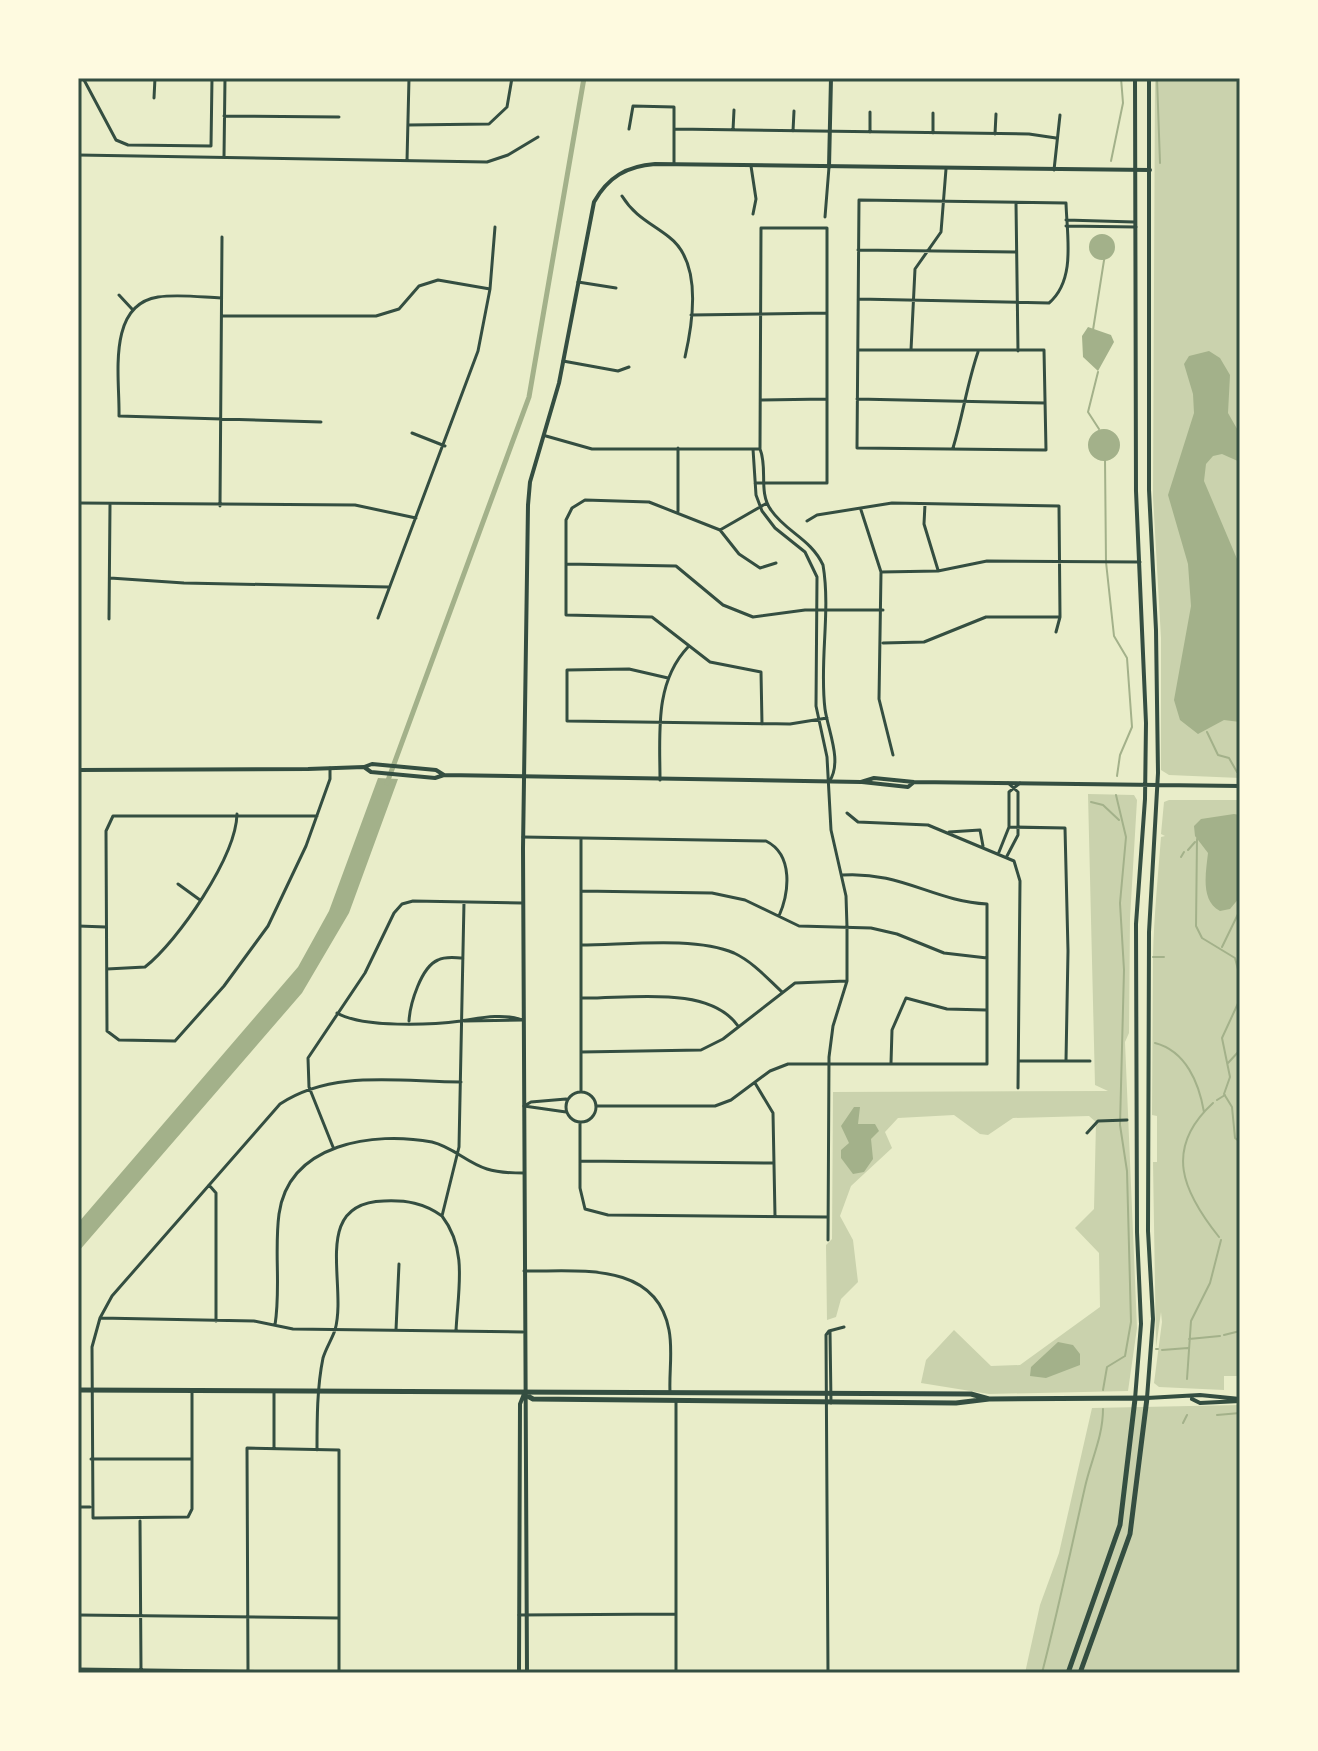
<svg xmlns="http://www.w3.org/2000/svg" width="1318" height="1751" viewBox="0 0 1318 1751" font-family="Karla,sans-serif">
<rect width="100%" height="100%" fill="#e9edc9"/>
<path fill="#cad2ad" d="M1155,78H1240V778L1169,775L1161,770V638L1153,497Z
M1088,794L1134,795L1137,800L1130,918L1129,1033L1125,1042L1137,1328L1128,1391L989,1394L921,1383L926,1360L954,1330L991,1366L1020,1365L1100,1307L1099,1253L1075,1228L1094,1209L1096,1122L1089,1116L1013,1118L988,1135L980,1134L954,1115L898,1118L885,1132L892,1148L851,1186L840,1216L853,1240L858,1282L841,1299L836,1317L827,1320L826,1245L832,1239L833,1092L1108,1091L1095,1085Z
M1169,800H1240V1376H1224V1390L1159,1387L1154,1383L1162,1322L1161,1312L1156,1348L1153,1162H1157V1116L1152,1115L1153,958L1158,957L1153,956C1154,916 1158,876 1161,837L1165,836L1161,834L1164,802Z
M1240,1405V1673H1025L1040,1605L1059,1553L1092,1408Z"/>
<path fill="#a3b18a" d="M1089 247a13 13 0 1 1 26 0a13 13 0 1 1-26 0Z
M1088,327L1111,335L1114,342L1098,371L1083,357L1082,336Z
M1209,351L1220,358L1230,375L1228,413L1240,434V462L1222,454L1213,456L1206,464L1204,481L1240,566V722L1224,720L1198,734L1180,720L1174,700L1191,606L1188,564L1168,495L1194,413L1193,394L1184,364L1189,356Z
M1088 445a16 16 0 1 1 32 0a16 16 0 1 1-32 0Z
M378,778L398,779L349,913L302,993L78,1252V1223L298,967L329,911Z
M1234,814L1240,815V897L1230,909L1220,911C1200,901 1206,872 1208,853L1195,836L1194,826L1201,819Z
M854,1107H860L858,1124H875L879,1131L871,1139L873,1159L864,1172L853,1174L841,1158V1150L849,1143L841,1126Z
M1058,1342L1073,1345L1080,1354V1365L1046,1378L1030,1376L1031,1367Z"/>
<g fill="none" stroke-linecap="round" stroke-linejoin="round">
<path stroke="#a3b18a" stroke-width="2" d="M1157,78L1160,163
M1111,161L1123,103L1121,78
M1093,330L1105,254
M1098,372L1088,412L1099,429
M1105,459L1106,562L1114,636L1127,658L1132,727L1120,755L1117,776
M1207,732L1218,755L1229,758L1237,772
M1091,802L1103,805L1119,820
M1197,839L1196,926L1202,938L1235,958L1240,977
M1188,850L1195,842
M1181,857L1184,852
M1222,947L1240,910
M1153,957H1164
M1240,999L1222,1038L1230,1077L1224,1094L1232,1107L1235,1138L1240,1142
M1155,1043C1186,1051 1199,1083 1204,1112
M1228,1063L1240,1050
M1217,1100L1225,1095
M1213,1103C1163,1149 1183,1192 1219,1237
M1224,1335L1240,1331
M1189,1339L1220,1336
M1156,1349H1158
M1162,1350L1188,1348
M1187,1379L1191,1321L1210,1283L1221,1240
M1103,1390L1107,1367L1125,1356L1131,1322L1127,1171L1120,1125L1124,970L1120,903L1126,837L1116,795
M1217,1415L1240,1413
M1183,1423L1187,1415
M1042,1673C1058,1611 1071,1549 1085,1487C1091,1460 1103,1437 1103,1409"/>
<path stroke="#a3b18a" stroke-width="5" d="M387,783L529,397L584,78"/>
<path stroke="#344e41" stroke-width="2" d="M78,1127H79"/>
<path stroke="#344e41" stroke-width="3" d="M83,78L116,140L128,145L211,146L212,78
M1002,78H1086
M154,98L155,78
M224,116L339,117
M408,125L489,124L507,107L512,78
M629,129L633,106L674,107V163
M675,129L1029,134L1056,138
M733,130L734,110
M793,131L794,111
M870,132V112
M933,133V113
M995,134L996,114
M78,155L487,162L508,155L538,137
M224,157L225,78
M407,161L409,78
M751,166L756,199L753,214
M1054,170L1060,115
M622,196C635,217 651,223 669,237C702,262 693,322 685,357
M1016,203L1018,351
M825,217L829,167
M1066,220L1134,222
M1066,226L1136,227
M858,250L1015,252
M578,282L616,288
M119,295L132,309
M221,298C200,297 178,294 158,297C106,305 120,379 119,416L321,422
M691,315L827,313
M223,316H376L399,309L419,286L438,280L490,289
M858,350H1044L1046,450L857,448L859,200L1066,203C1067,237 1076,280 1049,303L858,299
M911,350L915,269L941,232L946,169
M563,361L618,371L629,367
M857,399L1045,403
M762,400L826,399
M412,433L445,446
M546,436L592,449H760
M953,448C963,415 967,384 978,352
M753,449L756,495L762,511L775,528L805,552L817,577L816,706L827,757L831,830L846,896L847,927V981L833,1026L829,1057L828,1240
M755,483H827V228H761L760,449C768,468 758,492 771,510C786,532 811,539 823,565C831,612 819,662 825,709C828,731 843,762 829,782
M78,503L355,505L416,518
M925,504L924,524L938,570
M220,506L222,237
M861,510L881,572L879,699L893,755
M678,511V448
M807,521L817,515L892,503L1059,506L1060,617L1056,632
M720,530L767,503
M566,564L676,566L723,605L753,617L805,610H883
M881,572L938,571L987,561L1140,562
M110,578L184,583L389,587
M378,618L478,351L490,289L495,227
M109,619L110,505
M883,643L924,642L986,617H1060
M668,678L629,669L567,670V721L790,724L827,718
M762,724L761,672L710,662L652,617L566,615V520L572,508L585,500L649,502L720,530L739,554L760,568L776,563
M660,780C660,734 654,683 688,647
M847,813L858,822L928,825L1014,861L1020,881L1018,1088
M317,816H113L106,831L107,1031L119,1040L175,1041L224,986L268,926L306,846L330,779V768
M1009,827L1065,828L1068,951L1066,1061
M949,832L980,830L983,846
M523,837L766,841C794,855 789,893 779,916
M999,852L1009,827V792L1020,783
M1007,856L1018,835V792L1008,783
M178,884L200,900
M581,891L712,893L745,900L799,926L871,928L897,934L944,953L987,958
M78,926L106,927
M581,945C624,945 695,936 734,953C753,962 767,978 782,992
M107,969L145,967C178,941 236,857 237,814
M581,998C628,999 709,984 738,1026
M337,1013C363,1028 431,1025 461,1021C480,1018 503,1013 522,1020
M409,1021C410,1004 421,967 438,960C446,956 455,958 463,958
M464,1021L523,1020
M581,1052L701,1050L723,1039L795,983L846,981
M1019,1061H1090
M891,1063L892,1030L906,998L947,1009L986,1010
M755,1083L773,1113L775,1216
M581,1091V839
M566 1107a15 15 0 1 1 30 0a15 15 0 1 1-30 0Z
M524,1106L531,1102L566,1099
M524,1106L566,1112
M596,1106H715L731,1100L770,1071L788,1064H987V904C933,901 901,871 842,875
M580,1122V1188L585,1209L608,1215L827,1217
M1087,1133L1098,1121L1127,1120
M333,1147L309,1087L308,1058L365,973L394,913L402,904L413,901L522,903
M581,1161L774,1163
M209,1185L216,1193V1321
M524,1271C577,1272 656,1260 669,1330C673,1350 669,1372 670,1392
M100,1318L254,1321L293,1329L523,1332
M275,1325C281,1288 274,1251 279,1214C289,1143 374,1131 432,1142C453,1147 467,1163 487,1169C499,1173 512,1173 524,1173
M396,1330L399,1264
M456,1331C458,1289 468,1250 442,1216L459,1147L464,902
M829,1331L844,1327
M830,1331L831,1403
M192,1391V1509L188,1517L93,1518L92,1347L100,1318L112,1296L280,1104C333,1069 400,1082 461,1082
M274,1393V1448
M317,1450C317,1420 317,1387 323,1358C326,1348 332,1339 335,1330C348,1284 310,1203 384,1201C406,1200 424,1203 442,1216
M91,1459H191
M78,1507H90
M140,1521L141,1669
M78,1615L338,1618
M519,1615L675,1614
M78,1669L363,1673
M248,1671L247,1448L339,1450V1673
M676,1673V1402
M828,1673L826,1335L829,1331"/>
<path stroke="#344e41" stroke-width="4" d="M829,167L831,78
M519,1673L520,1404L524,1394
M527,1673L523,848L528,505L530,482L559,383L594,202C608,177 627,166 655,164L1150,170"/>
<path stroke="#344e41" stroke-width="4" d="M1149,78V490L1156,630L1158,773L1149,932L1148,1231L1153,1319L1147,1398L1200,1395L1240,1399
M364,767L371,772L435,778L444,775
M78,770L308,769L364,767L372,764L436,770L444,775L861,782L874,778L914,782L1240,786
M862,782L908,787L914,782
M1135,1399L1141,1324L1137,1232L1136,924L1145,799L1146,723L1136,491L1135,78
M1192,1399L1200,1403L1240,1401"/>
<path stroke="#344e41" stroke-width="5" d="M78,1390L971,1394L989,1399
M524,1394L533,1399L956,1403L989,1399L1147,1398L1130,1534L1080,1673
M1068,1673L1120,1525L1135,1399"/>
</g>
<rect width="1318" height="1751" fill="none" stroke="#fefae0" stroke-width="160"/>
<rect x="80" y="80" width="1158" height="1591" fill="none" stroke="#344e41" stroke-width="3"/>
</svg>
